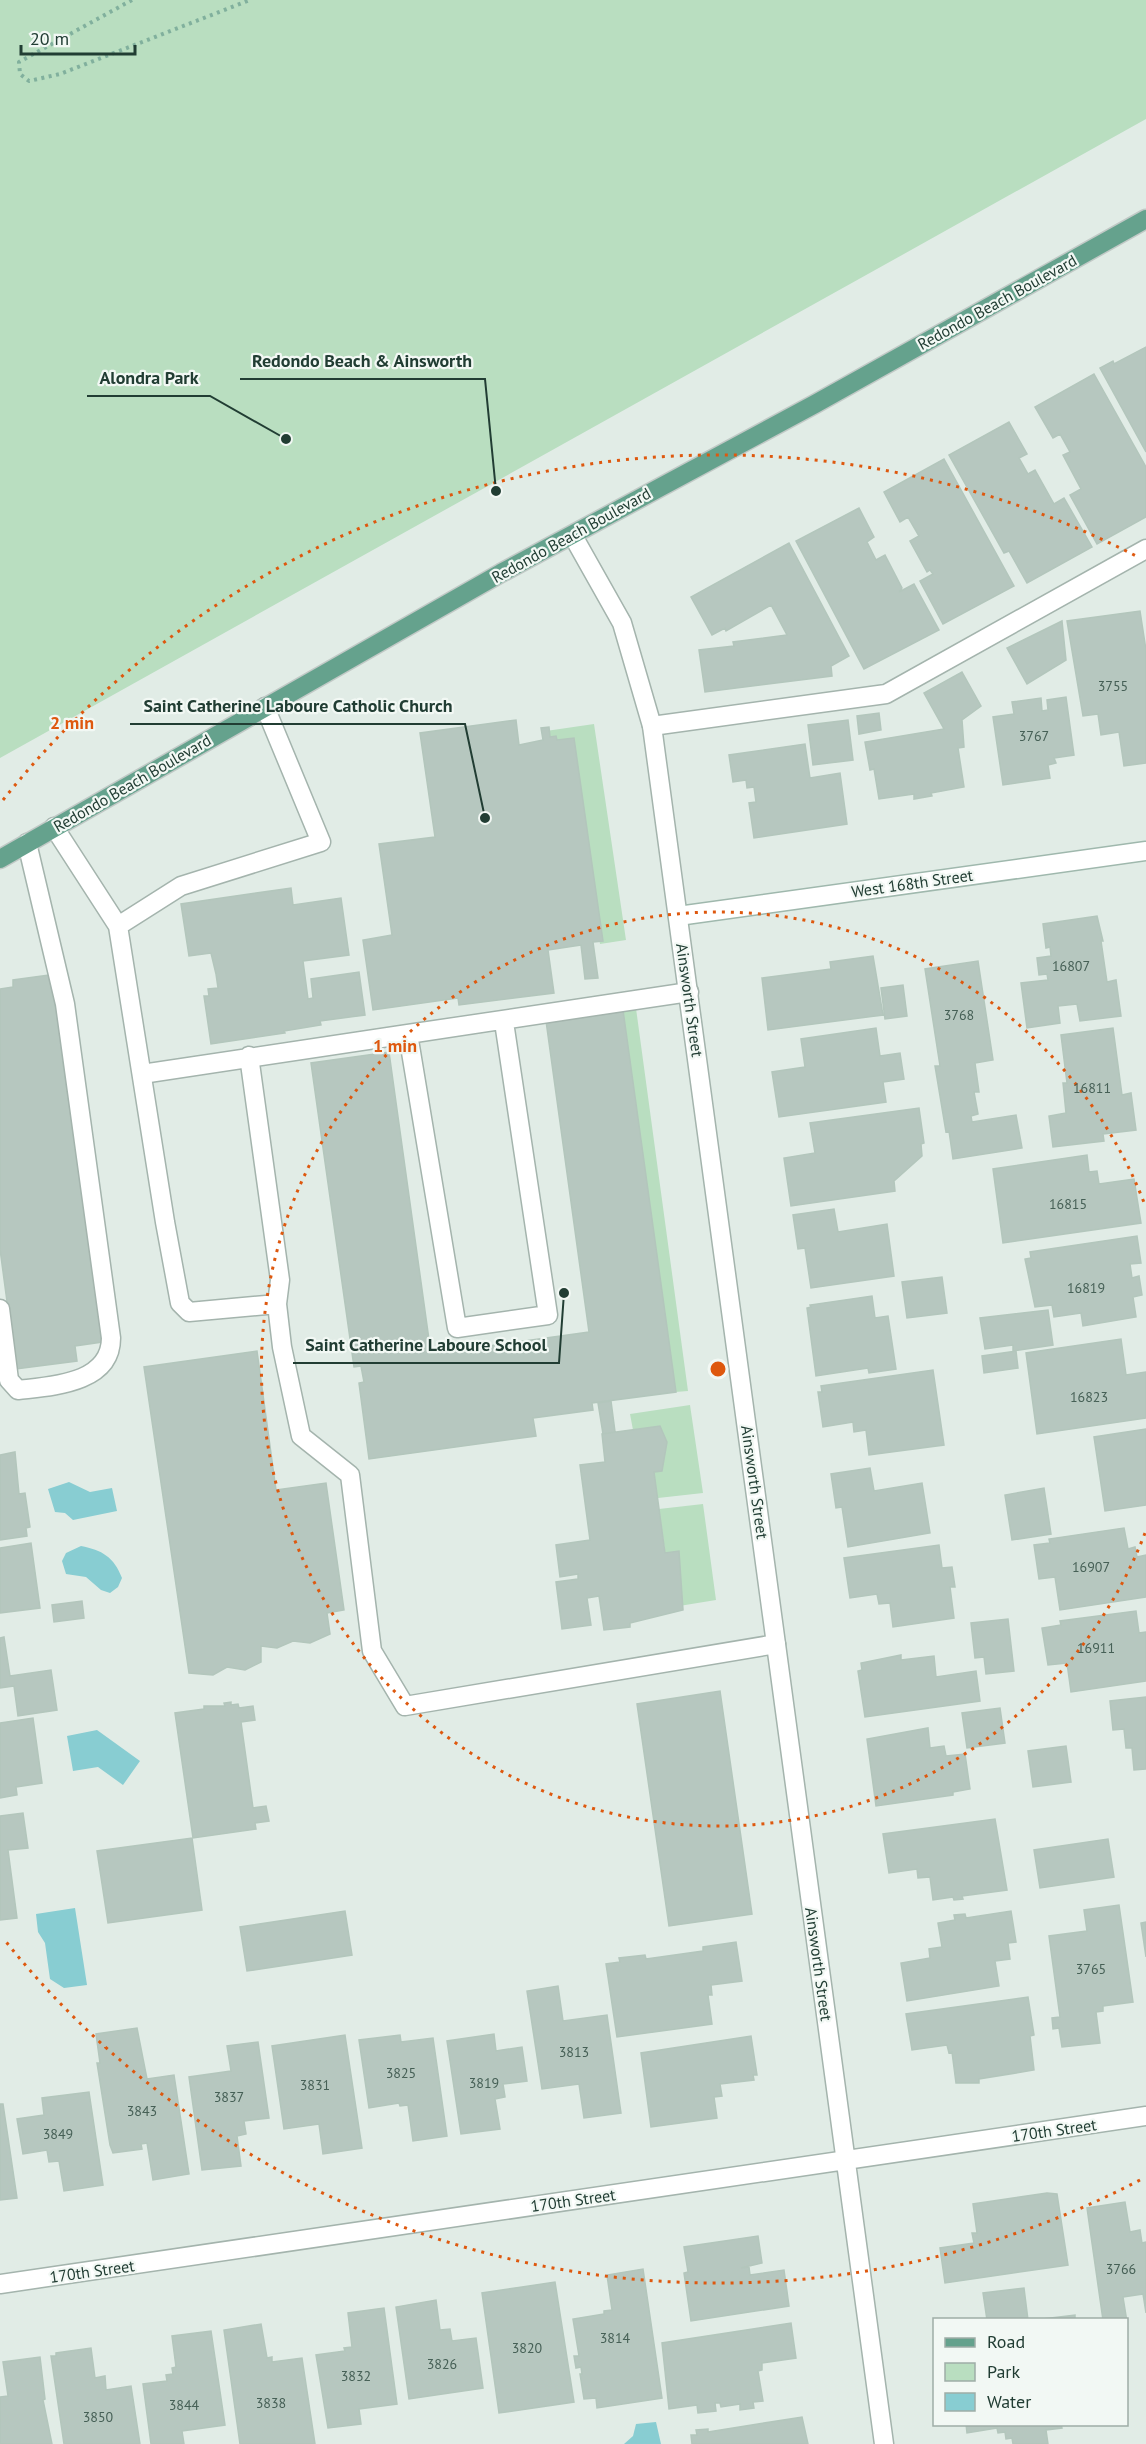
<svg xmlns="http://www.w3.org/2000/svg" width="1146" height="2444" viewBox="0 0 1146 2444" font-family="'PT Sans',sans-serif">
<rect width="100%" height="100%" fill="#e1ece6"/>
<path fill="#b9dec0" d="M0,0H1146V119L0,758Z
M594,724L626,940L600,944L571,744L548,748L546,731Z
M635,1001L688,1391L663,1393L611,1005Z
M690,1405L703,1493L640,1500L647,1428L633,1430L630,1414Z
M703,1504L716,1600L673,1607L659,1509Z"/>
<path fill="#88cdd2" d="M69,1482L90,1492L112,1488L117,1511L73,1520L65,1513L55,1512L48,1489Z
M81,1546C102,1550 114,1557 122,1578L118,1587L110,1593L101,1590L86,1577L66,1574L62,1561L66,1553Z
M97,1730L140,1761L123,1785L98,1767L73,1771L67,1736Z
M75,1908L87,1985L64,1988L50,1979L45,1943L38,1932L36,1914Z
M656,2422L661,2444H624L633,2436L636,2424Z"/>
<path fill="#b6c7bf" stroke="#b3c6bc" stroke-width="1.5" d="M1146,347V452L1100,368L1113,361L1114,364Z
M1094,374L1146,467V517L1097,544L1070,495L1081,489L1063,455L1070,452L1060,434L1053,438L1035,407Z
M1009,422L1027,454L1019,458L1028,474L1035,470L1054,504L1064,498L1092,547L1027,583L1009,551L1004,553L949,455Z
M944,459L1014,586L943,624L920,581L933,574L930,570L927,572L910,541L919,536L908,517L900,522L884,492Z
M859,508L874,537L867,542L876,560L885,555L902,588L899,592L914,584L939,630L864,669L796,541Z
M789,543L849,656L831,666L832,676L705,692L699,650L734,646L733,642L787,635L771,605L726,631L725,628L712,635L691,597Z
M1140,611L1146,650V763L1124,766L1119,732L1101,735L1098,714L1083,716L1067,621Z
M1062,621L1066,660L1027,684L1007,648Z
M962,672L981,706L962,720L964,747L958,748L964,787L931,793L932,796L914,799V794L879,799L874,769L870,770L865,742L944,729L924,693Z
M1066,697L1074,755L1054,758L1056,763L1048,765L1050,778L1003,785L993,717L1014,714L1012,702L1041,698L1042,711L1048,710L1047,700Z
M879,713L881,730L859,734L857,716Z
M516,720L519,745L543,740L541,728L549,727L550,737L556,736L557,740L574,738L603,941L593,942L598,978L585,979L581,945L548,950L554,993L459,1005L458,998L373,1010L363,940L392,935L379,844L435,837L420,733Z
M848,720L853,760L813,765L808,725Z
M805,744L810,778L840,773L847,824L754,838L749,803L756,802L754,787L747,788L746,780L733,782L729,755Z
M291,888L293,905L341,898L349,955L303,961L308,999L313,998L311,979L359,972L365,1015L320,1021L321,1025L284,1031L285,1033L211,1044L204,996H209L208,989L218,988L216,974L211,953L189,956L181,904Z
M1097,916L1103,941H1101L1107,982L1116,980L1121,1016L1080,1021L1077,1004L1058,1006L1060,1023L1027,1028L1021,983L1048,980L1047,974L1039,975L1037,958L1051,956L1050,947L1046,948L1043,924Z
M873,956L883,1015L768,1030L762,978L831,969L830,962Z
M978,961L993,1060L975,1063L979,1092H974L978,1114L971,1116L972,1122L1016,1115L1022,1148L953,1159L949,1131L946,1132L935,1066H940L925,969Z
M56,974L71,1061L63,1062L69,1104L76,1103L109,1341L75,1346L77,1361L16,1369L0,1249V989L13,987V980Z
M903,985L907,1016L885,1019L881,988Z
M623,1010L676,1392L592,1403L593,1410L533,1418L536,1436L369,1459L359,1383L364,1382L361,1366L354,1367L311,1063L389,1052L431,1354L589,1332L546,1021Z
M876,1028L880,1056L900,1053L904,1079L883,1082L886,1102L779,1117L772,1072L805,1067L801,1039Z
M1113,1028L1122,1095L1131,1093L1136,1130L1103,1134L1104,1141L1053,1147L1049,1116L1066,1113L1063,1083H1067L1061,1035Z
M919,1108L924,1143L921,1144L922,1156L894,1181L895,1191L791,1206L784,1158L815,1153L810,1123Z
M1087,1155L1089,1172L1097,1171L1099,1184L1134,1179L1141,1223L1003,1243L993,1169Z
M834,1209L838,1232L887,1224L894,1276L811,1288L805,1248L798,1249L793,1215Z
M1137,1236L1141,1263L1130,1264L1132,1278L1139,1276L1142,1295L1133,1297L1136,1317L1083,1326L1081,1313L1054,1317L1052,1305L1035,1307L1025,1259L1031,1258L1030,1252Z
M942,1277L947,1313L907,1318L902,1282Z
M872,1296L875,1318L888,1316L896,1369L869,1373L868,1368L816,1376L807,1308L811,1307L810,1305Z
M1048,1310L1053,1345L1013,1351V1345L985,1349L980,1318Z
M1121,1339L1126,1375L1146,1372V1418L1037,1434L1026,1353Z
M257,1351L276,1490L326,1483L344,1610L327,1613L330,1634L310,1643L293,1641L277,1648L261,1646V1662L245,1670L227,1667L213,1675L189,1673L144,1367Z
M1016,1351L1018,1368L984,1373L982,1356Z
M933,1370L944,1445L869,1455L866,1430L854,1432L853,1422L823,1427L818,1392H822L821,1386Z
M611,1401L615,1432L603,1434L598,1403Z
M660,1426L667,1442L662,1471L654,1472L665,1553L679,1551L683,1610L630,1623V1627L604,1630L599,1596L587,1598L591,1625L562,1629L556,1582L578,1579V1574L560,1577L556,1545L590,1540L580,1465L605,1462L602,1434Z
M1146,1429V1505L1105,1511L1094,1437Z
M15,1452L19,1494L25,1493L30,1527L26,1528L27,1536L0,1540V1455Z
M870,1468L874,1491L922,1483L930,1533L848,1547L842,1507L836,1508L831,1474Z
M1044,1488L1051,1534L1012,1540L1005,1495Z
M1124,1528L1128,1549L1135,1547L1137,1557L1146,1555V1597L1060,1610L1055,1577L1039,1579L1034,1545L1050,1543L1049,1539Z
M31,1543L40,1608L0,1613V1548Z
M939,1545L942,1568L952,1567L955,1587H950L954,1618L893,1627L890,1603L879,1604L877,1594L850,1598L844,1558Z
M82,1601L84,1618L54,1622L52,1605Z
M1136,1611L1139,1633L1146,1632V1681L1071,1692L1067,1663L1048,1665L1042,1628L1061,1625L1060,1621Z
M1008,1619L1014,1671L986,1674L984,1657L975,1658L971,1623Z
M4,1637L10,1676L51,1670L57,1710L18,1716L14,1686L0,1688V1638Z
M901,1655V1660L934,1656L936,1677L976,1671L980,1701L865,1717L858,1671L862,1670L861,1663Z
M720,1691L752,1914L669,1926L637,1704Z
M1146,1697V1769L1134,1770L1132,1748H1126L1124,1729L1113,1730L1110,1701Z
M231,1702V1705L238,1704L239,1708L253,1706L255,1720L241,1722L253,1808L266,1806L269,1821L255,1823L256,1829L193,1838L175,1713L204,1709V1706H225L224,1703Z
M1000,1708L1005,1743L967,1748L962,1713Z
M33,1718L42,1783L16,1787L17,1795L0,1798V1723Z
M928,1728L930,1748L944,1746L946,1756L965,1754L970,1789L953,1792V1795L876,1806L867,1739Z
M1066,1746L1071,1782L1033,1787L1028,1751Z
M23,1813L28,1848L8,1850L17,1918L0,1920V1816Z
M995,1819L1007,1890L962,1896L963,1899L954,1900L953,1897L933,1900L930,1877L918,1878L917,1869L889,1873L883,1834Z
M192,1838L202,1910L108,1923L97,1851Z
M1108,1839L1114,1877L1040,1888L1034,1850Z
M1119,1905L1133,2002L1103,2006V2011L1096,2012L1100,2043L1062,2047L1059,2028L1053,2029L1052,2018L1060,2017L1049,1936L1087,1931L1084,1910Z
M345,1911L352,1955L247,1971L240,1927Z
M1011,1911L1016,1942L1008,1943L1010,1959L995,1961L999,1986L907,2001L901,1963L930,1958L929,1949L942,1947L938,1923L955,1920L954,1915L965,1914L966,1918Z
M1146,1922V1957L1141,1923Z
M736,1942L742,1981L711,1985L712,1995H708L712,2024L617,2037L606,1964L620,1962L619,1958L645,1955L646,1959L703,1951V1947Z
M558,1986L563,2021L607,2015L621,2113L584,2118L579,2084L542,2089L527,1991Z
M1028,1997L1034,2035L1030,2036L1034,2070L979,2079V2083H956L952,2052L949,2053L947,2045L912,2050L906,2014Z
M137,2028L147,2079L174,2075L189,2174L153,2180L147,2143L141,2144L142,2149L113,2153L110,2145L97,2063H100L96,2034Z
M494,2034L496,2051L522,2047L527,2081L503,2084L505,2097L495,2099L500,2129L461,2134L447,2041Z
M345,2035L362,2148L323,2154L319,2124L284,2129L272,2046Z
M400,2035L401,2042L433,2038L447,2136L413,2141L408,2105L400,2106L399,2103L369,2108L359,2040Z
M751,2036L757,2075H753L754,2080L720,2084L722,2096L714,2097L717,2118L651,2127L641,2053Z
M258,2042L269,2118L244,2121L246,2134L237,2136L241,2166L202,2170L189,2077L231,2071L227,2046Z
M89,2092L103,2185L64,2191L59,2161L49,2162L47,2150L23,2154L17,2119L44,2115L42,2098Z
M0,2104H3L17,2198L0,2200Z
M1047,2193L1057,2194L1068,2265L945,2283L940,2248L974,2243L972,2233H977L973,2204Z
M1125,2202L1130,2232L1140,2230L1142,2243L1146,2242V2313L1143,2294L1123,2297L1127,2322H1126V2320H1103L1087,2208Z
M758,2236L762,2263L741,2268L749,2267L750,2275L784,2270L789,2306L691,2321L684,2273L688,2272L684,2247Z
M643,2269L662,2398L597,2408L596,2398L584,2399L580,2374H582L581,2367L576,2368L574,2356H579L573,2319L604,2314V2311L612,2310L607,2275Z
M555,2282L574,2402L499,2413L482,2293Z
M1024,2288L1028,2320H987L983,2293Z
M436,2300L440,2330L450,2329L452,2341L476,2338L483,2388L409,2399L396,2307Z
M384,2308L397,2404L359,2409L361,2424L328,2428L316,2355L345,2351L344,2348L352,2347L348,2313Z
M1075,2315V2320H1034Z
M791,2323L796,2358L762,2363V2370L758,2371L763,2401L753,2402L754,2408L740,2410V2404L721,2407L720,2403H715L716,2411L698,2413L697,2405L669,2409L662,2343Z
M261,2324L267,2358L272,2357V2362L302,2358L315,2444H240L224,2330Z
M211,2331L225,2425L182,2431L184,2444H151L143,2384L167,2381L166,2375L173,2374L172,2368L176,2367L172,2336Z
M91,2348L95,2378L105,2376L106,2390L131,2386L140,2444H64L51,2356H56V2353Z
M40,2357L45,2399L43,2400L52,2444H0V2397L8,2396L3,2362Z
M802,2417L808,2444H692L691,2435H697L696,2430L708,2429V2432Z
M966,2424H1061L1062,2428L1046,2430L1048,2444H1013L1012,2438L1006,2439L1005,2432L998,2433L997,2428L967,2433Z"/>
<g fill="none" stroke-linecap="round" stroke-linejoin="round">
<defs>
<path id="lane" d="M652,726L886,694L1146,549
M54,827L118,926L181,886L321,842L265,707
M118,926L165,1222L180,1303L189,1312L277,1304L280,1280L249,1056
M408,1034L689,992
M142,1074L408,1034L457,1328L548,1315L504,1022
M277,1304L282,1347L301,1436L350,1475L372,1651L405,1706L776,1644
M0,1309L9,1380L18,1390C51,1386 111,1384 111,1338L65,1004L27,843"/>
<path id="street" d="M573,536L622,623L652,726L884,2444
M0,2284L1146,2116"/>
<path id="secondary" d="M678,916L1146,851"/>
<path id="primary" d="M0,859L501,573L815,404L1146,219"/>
</defs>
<use href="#lane" stroke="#a4b4ad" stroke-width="21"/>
<use href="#street" stroke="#a4b4ad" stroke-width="21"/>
<use href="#secondary" stroke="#9fb8ad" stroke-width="21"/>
<use href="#primary" stroke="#c1c9c6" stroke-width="21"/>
<path stroke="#81b09d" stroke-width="4" stroke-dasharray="3 4.5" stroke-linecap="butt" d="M132,0L19,62L20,74L29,81L60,74L250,0"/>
<use href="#lane" stroke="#fff" stroke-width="18"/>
<use href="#street" stroke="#fff" stroke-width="18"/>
<use href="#secondary" stroke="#fff" stroke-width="18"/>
<use href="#primary" stroke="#65a28d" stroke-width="18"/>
</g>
<g fill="none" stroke="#de580e" stroke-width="3" stroke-dasharray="3 6">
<path d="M1145 1533A457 457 0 1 1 1145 1205"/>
<path d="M1140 2180A914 914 0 0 1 3 1938M3 800A914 914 0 0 1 1140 558"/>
</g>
<g text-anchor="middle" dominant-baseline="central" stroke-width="4.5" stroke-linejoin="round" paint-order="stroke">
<g font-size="14" fill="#466056">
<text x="1113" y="686">3755</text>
<text x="1034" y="736">3767</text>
<text x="1071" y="966">16807</text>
<text x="959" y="1015">3768</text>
<text x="1092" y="1088">16811</text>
<text x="1068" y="1204">16815</text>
<text x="1086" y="1288">16819</text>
<text x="1089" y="1397">16823</text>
<text x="1091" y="1567">16907</text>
<text x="1096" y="1648">16911</text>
<text x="1091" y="1969">3765</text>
<text x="574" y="2052">3813</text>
<text x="401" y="2073">3825</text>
<text x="484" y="2083">3819</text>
<text x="315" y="2085">3831</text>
<text x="229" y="2097">3837</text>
<text x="142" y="2111">3843</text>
<text x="58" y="2134">3849</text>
<text x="1121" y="2269">3766</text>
<text x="615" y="2338">3814</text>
<text x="527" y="2348">3820</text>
<text x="442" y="2364">3826</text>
<text x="356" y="2376">3832</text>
<text x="271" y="2403">3838</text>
<text x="184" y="2405">3844</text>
<text x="98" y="2417">3850</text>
</g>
<g font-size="16" fill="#213d33" stroke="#f2f8f4">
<text transform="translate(997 302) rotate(-29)">Redondo Beach Boulevard</text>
<text transform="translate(571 535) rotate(-29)">Redondo Beach Boulevard</text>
<text transform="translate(132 783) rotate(-30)">Redondo Beach Boulevard</text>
<text transform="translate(912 883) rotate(-8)">West 168th Street</text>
<text transform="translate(690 1000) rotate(82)">Ainsworth Street</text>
<text transform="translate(755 1482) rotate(82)">Ainsworth Street</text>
<text transform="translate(819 1964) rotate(82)">Ainsworth Street</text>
<text transform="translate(1054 2130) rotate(-8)">170th Street</text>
<text transform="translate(573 2200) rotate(-8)">170th Street</text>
<text transform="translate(92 2271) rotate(-8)">170th Street</text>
</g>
</g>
<circle cx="718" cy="1369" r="9" fill="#de580e" stroke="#f2f8f4" stroke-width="3"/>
<g font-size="18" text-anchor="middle" font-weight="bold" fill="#de580e" stroke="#f2f8f4" stroke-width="4.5" stroke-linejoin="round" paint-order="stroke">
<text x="72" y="729">2 min</text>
<text x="395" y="1052">1 min</text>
</g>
<path fill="none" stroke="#213d33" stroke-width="2" d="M496 491L485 379H240M286 439L210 396H87M485 818L465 724H130M564 1293L559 1363H293"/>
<g fill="#213d33" stroke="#f2f8f4" stroke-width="2">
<circle cx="496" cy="491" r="6"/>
<circle cx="286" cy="439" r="6"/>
<circle cx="485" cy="818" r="6"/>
<circle cx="564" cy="1293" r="6"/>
</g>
<g font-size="18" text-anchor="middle" font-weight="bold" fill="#213d33" stroke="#f2f8f4" stroke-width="4.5" stroke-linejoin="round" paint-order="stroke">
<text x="362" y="367">Redondo Beach &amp; Ainsworth</text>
<text x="149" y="384">Alondra Park</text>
<text x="298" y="712">Saint Catherine Laboure Catholic Church</text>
<text x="426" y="1351">Saint Catherine Laboure School</text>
</g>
<rect x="933" y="2318" width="195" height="108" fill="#f2f8f4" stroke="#9eada7" stroke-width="1.5"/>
<rect x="945" y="2338" width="30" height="9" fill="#65a28d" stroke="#9eada7" stroke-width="1.5"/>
<text x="987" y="2348" font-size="18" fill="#213d33">Road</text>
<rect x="945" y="2363" width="30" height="18" fill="#b9dec0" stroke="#9eada7" stroke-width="1.5"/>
<text x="987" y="2378" font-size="18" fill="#213d33">Park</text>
<rect x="945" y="2393" width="30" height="18" fill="#88cdd2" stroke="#9eada7" stroke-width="1.5"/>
<text x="987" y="2408" font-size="18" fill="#213d33">Water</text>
<path d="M21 45v9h114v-9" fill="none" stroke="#213d33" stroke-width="3"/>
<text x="30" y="45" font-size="18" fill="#213d33" stroke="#f2f8f4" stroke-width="4.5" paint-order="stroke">20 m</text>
</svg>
